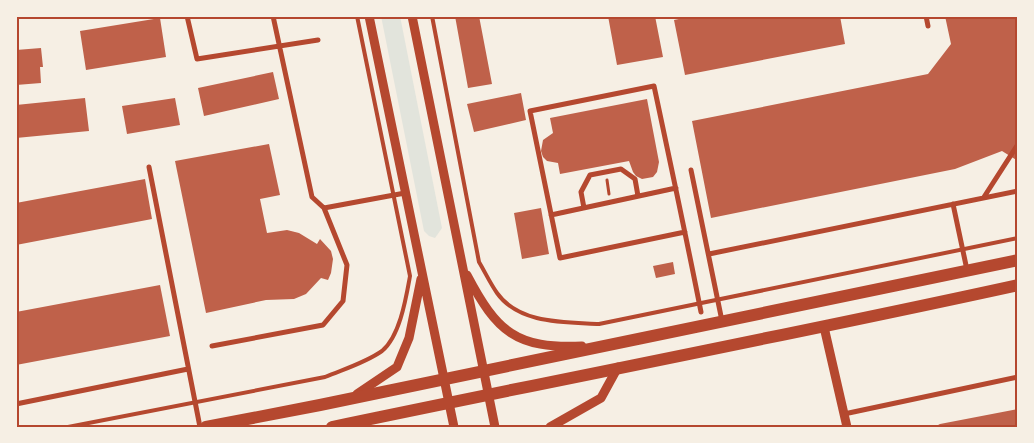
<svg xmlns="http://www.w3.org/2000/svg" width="1034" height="443" viewBox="0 0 1034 443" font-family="Quicksand,sans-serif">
<rect width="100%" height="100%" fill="#f6efe4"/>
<path fill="#e2e4dc" d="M381,16H400L442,228L435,238L429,236L424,231Z"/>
<path fill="#bf614a" d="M455,16H479L492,84L468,88Z
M608,16H655L663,57L617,65Z
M693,16H840L845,44L685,75L674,20Z
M945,16H1018V161L1002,151L955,169L711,218L692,121L928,74L951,44Z
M160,18L166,57L86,70L80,31Z
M41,48L43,67H40L41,83L16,85V50Z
M273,72L279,99L204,116L198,88Z
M521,93L526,120L474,132L467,104Z
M85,98L89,131L16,138V105Z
M175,98L180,125L127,134L122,106Z
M647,99L659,162L657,172L653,177L642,179L636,176L633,172L629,161L560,174L558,163L547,161L543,157L541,151L543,140L553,133L550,118Z
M269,144L280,195L260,199L267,233L287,230L299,233L317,244L320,239L331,251L333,259L331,273L328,280L321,278L306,294L294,299L266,300L206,313L175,161Z
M145,179L152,219L16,245V203Z
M541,208L549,254L522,259L514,213Z
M673,262L675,274L656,278L653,266Z
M160,285L170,336L16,365V312Z
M1018,409V427H934L940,424Z"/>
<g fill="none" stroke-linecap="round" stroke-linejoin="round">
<path stroke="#b5482f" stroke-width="3" d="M607,180L609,194"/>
<path stroke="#b5482f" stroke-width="4" d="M432,16L479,262C485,272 490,283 497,293C519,324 564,322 599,324L1018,238
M68,427L325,377C344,369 365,363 382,351C400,336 406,298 410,276L357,16"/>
<path stroke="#b5482f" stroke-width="5" d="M187,16L197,59L318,40
M926,16L928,26
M149,167L200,427
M691,170L722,321
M984,197L1018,144
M953,204L967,270
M324,208L405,193
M584,208L581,192L590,175L621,169L635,179L638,196
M551,215L676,188
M685,232L560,258L530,111L654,86C670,161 686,236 701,312
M709,254L1018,191
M212,346L323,325L343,301L347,265L324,208L312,197L273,16
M16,404L188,369
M844,414L1018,377"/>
<path stroke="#b5482f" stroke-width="9" d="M369,16L454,427
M412,16L495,427
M467,275C497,332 516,349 582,346
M824,327L847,427
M357,394L397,367L409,338L421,279
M550,427L601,398L618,367"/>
<path stroke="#b5482f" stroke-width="12" d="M206,427L320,405L1018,260
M332,427C561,379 790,335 1018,285"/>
</g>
<rect width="1034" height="443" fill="none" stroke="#f6efe4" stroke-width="35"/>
<rect x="18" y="18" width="998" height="408" fill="none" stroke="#b5482f" stroke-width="2"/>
</svg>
